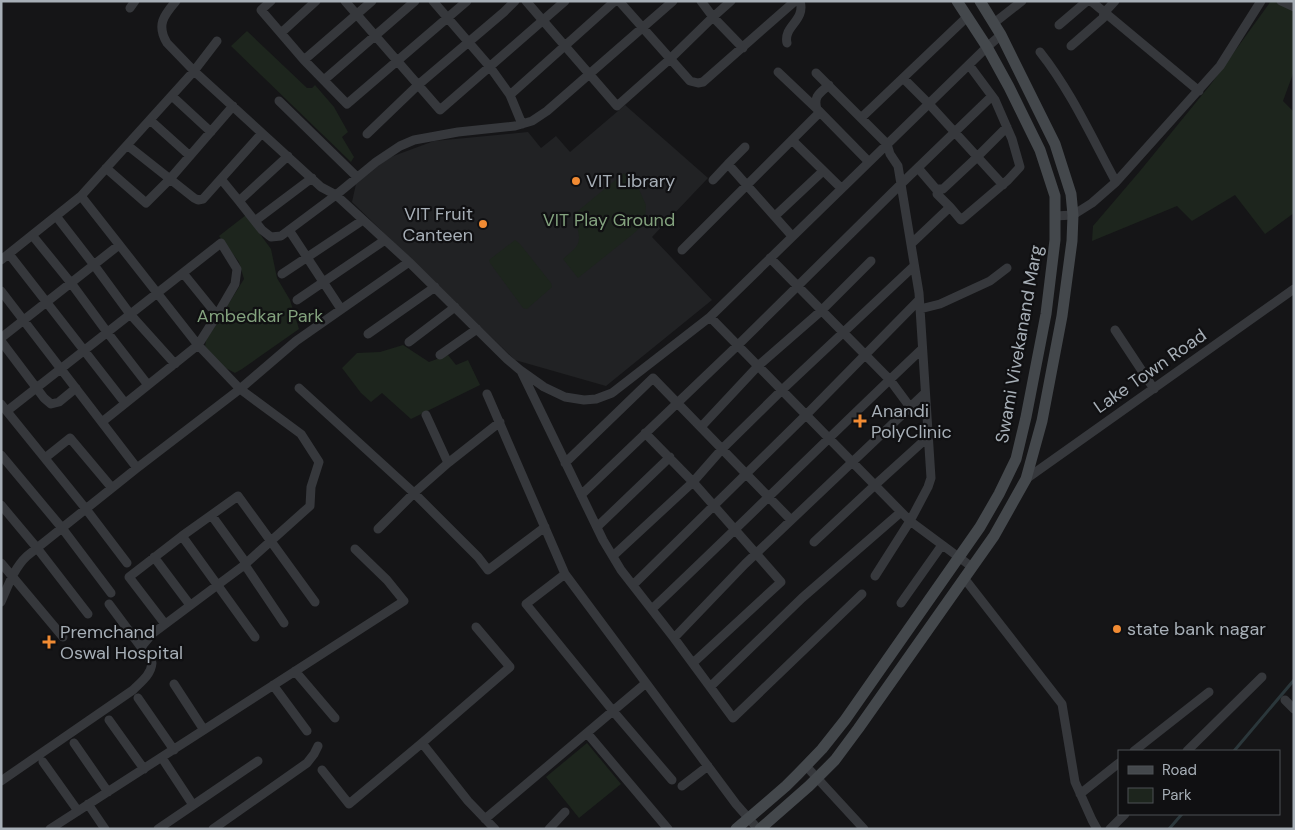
<svg xmlns="http://www.w3.org/2000/svg" width="1295" height="830" viewBox="0 0 1295 830" font-family="'DM Sans',sans-serif">
<rect width="100%" height="100%" fill="#151517"/>
<path fill="#212224" d="M625,105L708,178L652,237L712,300L606,386L515,360L352,202L356,184L388,158L434,141L528,132L541,148L556,136L570,152Z"/>
<path fill="#1d251d" d="M1271,1H1294V71L1283,101L1294,112V213L1265,234L1235,195L1192,221L1177,206L1092,241L1093,226L1140,171L1211,84Z
M247,31L307,88H312L315,85L334,107L348,132L342,137L354,157L351,162L231,46Z
M624,173L638,187L646,205L645,223L633,234L578,278L563,259C567,255 572,252 576,247C583,238 576,225 573,215Z
M246,215L271,249L277,278L290,300L299,329L242,369L235,373L220,365L205,346L206,340L244,279L239,262L219,236Z
M515,240L520,244L551,283L552,287L527,309L523,308L490,263L489,260Z
M403,345L429,362L448,355L456,365L468,360L480,385L411,419L382,393L371,402L361,393L342,368L357,353L380,352Z
M587,743L621,784L579,818L546,777Z"/>
<g fill="none" stroke-linecap="round" stroke-linejoin="round">
<path stroke="#2b373b" stroke-width="3" d="M1234,751L1294,680
M1169,829L1182,814"/>
<path stroke="#36383c" stroke-width="9" d="M176,1C164,15 156,25 167,43L194,71L321,187L336,195L281,236L271,237L262,230L239,201
M271,1L261,10L304,60L347,104L467,1
M345,1L440,110L565,1
M433,1L490,67L510,95L522,124
M526,1L617,106L670,59L713,17L731,1
M619,1L690,81L698,83L703,82L795,1
M673,1L547,111L532,121L515,126L458,132L414,140L400,146L376,162L336,195L409,262L507,359L520,370L544,387L565,397L584,400L596,399L612,393L710,317L987,47L1001,35
M701,1L713,17L743,48
M1091,1L1199,91
M1281,1L1294,7
M130,8L135,1
M994,23L1022,1
M1059,25L1087,1
M281,33L316,1
M787,43C783,26 806,21 800,1
M1071,46L1103,18L1104,13L1115,1
M1040,52C1071,91 1092,138 1116,182
M304,60L372,1
M778,72L817,109
M816,73L887,144L890,154L898,166L919,293L931,478L928,487L910,521L875,576
M903,78L929,104L1003,185
M324,80L415,1
M829,85C820,93 813,96 817,109L869,162
M510,95L615,1
M172,96L211,132
M279,101L357,177
M861,118L967,17
M150,120L190,156
M367,134L418,85L504,12L515,1
M792,140L841,188
M127,145L194,198L198,200L203,199L262,133
M745,147L728,164L792,236
M106,168L146,203L169,180L233,106
M918,168L936,189H943L973,161L1007,127
M221,179L239,201L288,156
M713,180L728,164
M937,194L950,207
M56,216L94,265L130,314L175,364
M775,216L823,171
M1055,216L1073,215L1092,203L1116,182L1220,66L1261,1
M255,221L312,178
M289,230L341,309
M32,235L71,283L107,332L148,385
M911,244L950,207L961,220L1008,180L1020,167L1012,139L995,100L969,65
M682,250L820,112
M9,254L125,403
M770,258L890,380L910,407
M1,260L81,196L194,71L217,41
M282,274L363,220
M1,291L137,468
M297,300L385,240
M920,309L940,304L990,281L1007,268
M710,317L910,521L972,567
M1115,330L1154,389
M368,334L435,287
M1,338L119,245
M1,341L44,398L51,404L59,402L76,388
M409,342L455,307
M440,355L477,329
M522,373L603,540L621,570L674,638L733,718L862,594
M299,388L414,493L448,463L500,422
M487,394L565,574L736,804L758,829
M1,404L86,509L127,563
M7,411L221,243L237,269L235,284L217,315
M426,415L448,463
M102,422L198,345L217,315L183,273
M701,427L758,366L821,311L871,261
M645,433L693,482L781,582L693,663
M1,455L62,528L111,593
M45,458L70,438L112,488
M565,463L653,378L791,520
M1026,479L1294,289
M581,495L738,345L901,184L992,96
M1,505L37,548L88,614
M212,516L246,563
M597,527L670,457
M378,529L414,493L478,557L488,570L545,527
M182,536L255,637
M814,542L875,485L928,437
M613,556L693,482L722,449L782,390L914,266
M154,557L190,605
M1,563L63,637
M245,565L284,623
M565,574L526,604L613,711L672,780
M964,578L1062,704L1075,782L1092,820L1097,829
M633,585L806,415L919,300
M1,602C8,586 14,568 27,556L137,468L240,389L296,341L409,262
M901,603L942,545
M109,604L141,647
M652,609C743,523 831,435 922,349
M165,624L129,577L182,536L238,496L315,602
M674,638L745,564L925,393
M295,671L335,718
M174,684L204,730
M273,685L307,731
M710,687L802,598L901,512
M138,698L174,750
M1285,700L1294,709
M109,720L144,769
M587,733L668,829
M74,743L108,792
M422,743L468,801L495,829
M1134,751L1209,692
M1187,751L1262,677
M162,758L193,805
M43,762L78,811
M806,766L864,829
M322,770L349,804L422,743L510,667L476,627
M1,781L133,690C141,682 151,675 152,663L141,647L152,634L243,566L310,506L311,487L319,462L301,434L240,389L198,345L81,196
M682,786L708,766
M1080,794L1119,763
M88,804L105,829
M485,819L646,683
M50,829L404,601L387,580L355,549
M158,829L258,761
M213,829L307,763L314,754L318,746
M549,829L565,812
M1110,829L1125,814"/>
<path stroke="#44484c" stroke-width="11" d="M736,829L786,786L798,774L822,749L845,720L980,527L999,494L1016,459L1026,417L1046,314L1055,240V196L1040,150L1009,87L987,47L957,1
M760,829L809,786L835,760L858,729L994,536L1026,479L1042,421L1062,316L1072,241L1073,215L1071,194L1055,144L1001,35L980,1"/>
</g>
<g fill="#f18b33" stroke="#101012" stroke-width="2">
<circle cx="576" cy="181" r="5"/>
<circle cx="483" cy="224" r="5"/>
<path d="M857.5 413.5h5v5h5v5h-5v5h-5v-5h-5v-5h5z"/>
<circle cx="1117" cy="629" r="5"/>
<path d="M46.5 634.5h5v5h5v5h-5v5h-5v-5h-5v-5h5z"/>
</g>
<g text-anchor="middle" dominant-baseline="central" stroke-width="4.5" stroke-linejoin="round" paint-order="stroke">
<g font-size="18" fill="#a7afb7" stroke="#101012" text-anchor="start">
<text x="586" y="181">VIT Library</text>
<text x="473" y="214" text-anchor="end">VIT Fruit<tspan x="473" dy="21">Canteen</tspan></text>
<text x="871" y="411">Anandi<tspan x="871" dy="21">PolyClinic</tspan></text>
<text x="1127" y="629">state bank nagar</text>
<text x="60" y="632">Premchand<tspan x="60" dy="21">Oswal Hospital</tspan></text>
</g>
<g font-size="18" fill="#83a27e" stroke="#101012">
<text x="609" y="220">VIT Play Ground</text>
<text x="260" y="316">Ambedkar Park</text>
</g>
<g font-size="18" fill="#a7afb7" stroke="#101012">
<text transform="translate(1019 344) rotate(-80)">Swami Vivekanand Marg</text>
<text transform="translate(1150 371) rotate(-35)">Lake Town Road</text>
</g>
</g>
<rect width="1295" height="830" fill="none" stroke="#a7afb7" stroke-width="5"/>
<rect x="1118" y="750" width="162" height="65" fill="#101012" stroke="#4c5054"/>
<rect x="1128" y="766" width="25" height="8" fill="#44484c" stroke="#4c5054"/>
<text x="1162" y="775" font-size="15" fill="#a7afb7">Road</text>
<rect x="1128" y="788" width="25" height="15" fill="#1d251d" stroke="#4c5054"/>
<text x="1162" y="800" font-size="15" fill="#a7afb7">Park</text>
</svg>
